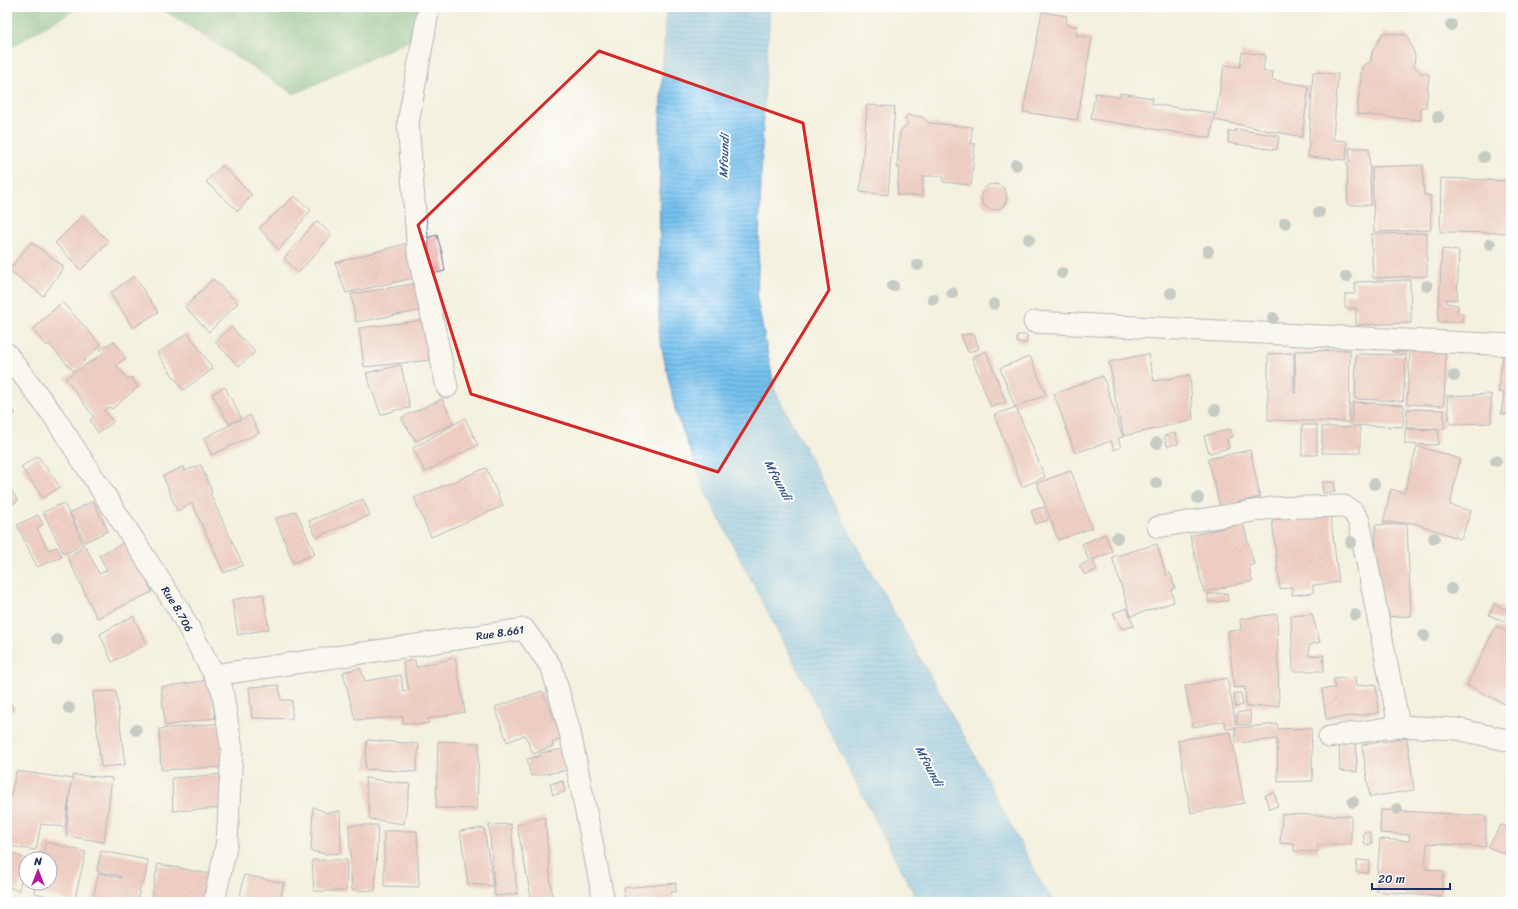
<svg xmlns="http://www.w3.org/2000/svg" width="1518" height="909" viewBox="0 0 1518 909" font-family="Sriracha,sans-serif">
<defs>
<pattern id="forest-crowns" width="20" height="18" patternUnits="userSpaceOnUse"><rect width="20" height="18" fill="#70b579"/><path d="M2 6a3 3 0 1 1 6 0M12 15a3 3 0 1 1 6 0" fill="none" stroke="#5b9466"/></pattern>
<pattern id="water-rules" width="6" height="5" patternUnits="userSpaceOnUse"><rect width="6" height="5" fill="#74c1ee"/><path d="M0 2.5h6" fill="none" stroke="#5e9dc4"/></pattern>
<pattern id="building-hatch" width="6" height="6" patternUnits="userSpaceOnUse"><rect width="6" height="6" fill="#eba6a2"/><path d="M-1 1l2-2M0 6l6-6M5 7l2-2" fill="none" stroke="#be8887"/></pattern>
</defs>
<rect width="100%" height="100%" fill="#fff"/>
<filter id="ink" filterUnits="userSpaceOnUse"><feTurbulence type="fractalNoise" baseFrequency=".025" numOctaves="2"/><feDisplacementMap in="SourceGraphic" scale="8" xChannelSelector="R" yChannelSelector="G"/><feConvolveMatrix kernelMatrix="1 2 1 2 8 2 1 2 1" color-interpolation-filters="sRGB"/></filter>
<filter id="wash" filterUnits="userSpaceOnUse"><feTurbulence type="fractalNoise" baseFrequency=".012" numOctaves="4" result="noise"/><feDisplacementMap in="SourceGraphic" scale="16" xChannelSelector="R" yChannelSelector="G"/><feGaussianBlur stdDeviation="0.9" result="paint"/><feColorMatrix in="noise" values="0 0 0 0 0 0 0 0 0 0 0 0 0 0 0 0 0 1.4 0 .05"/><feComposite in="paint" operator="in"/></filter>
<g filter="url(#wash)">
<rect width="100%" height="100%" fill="#f4f1e0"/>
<path fill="url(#forest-crowns)" stroke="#46726c" d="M7,7H79L7,49Z
M159,7H419L412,39L294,94Z"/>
<path fill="url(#water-rules)" stroke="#4878a6" d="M666,7H770L763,120L757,299L775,391L862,556L968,743L1045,890L1057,902H920L912,890L707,495L676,413L659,335L660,120Z"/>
<g id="blocks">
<path fill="url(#building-hatch)" d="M1042,12L1067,16L1066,24L1078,27L1076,35L1092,38L1077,120L1023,112Z
M1383,33L1407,35L1415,56L1414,66L1421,73L1429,74L1426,107H1421V120L1357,114L1362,66L1371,61L1372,52Z
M1242,52L1265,55L1263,71L1273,72L1272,80L1309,86L1302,137L1215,120L1224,65L1240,67Z
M1313,72L1338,74L1333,140L1347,141L1346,160L1308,157Z
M1095,93L1119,97L1120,93L1153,98L1152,104L1214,113L1211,138L1091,119Z
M867,105L895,107L888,195L860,192Z
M907,115L922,117L929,123L972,127L971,143L975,144L971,185L943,182V176H923L922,196L897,195L899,167H897L900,132L908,123L905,120Z
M1236,129L1279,136L1277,150L1228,143L1229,131L1235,132Z
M1349,148H1369L1371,205H1348L1347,162H1350Z
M222,165L252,195L238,211L206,182Z
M1423,165L1424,195H1430L1431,230L1374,232L1372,167Z
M1441,178L1511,181L1510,233L1440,232Z
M981 197a13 13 0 1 1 26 0a13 13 0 1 1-26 0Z
M294,196L311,210L279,250L259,228Z
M83,215L109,242L81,270L55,243Z
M317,221L332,235L298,273L284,258Z
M1427,233V276L1373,278L1371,234Z
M437,235L442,253L445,271L346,293L335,263Z
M31,242L64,267L43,296L9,270Z
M1442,249L1459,251L1457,300L1446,299V303L1458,305L1457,313H1463L1462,322H1438Z
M134,276L158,312L133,328L110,293Z
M213,279L238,303L209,332L185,307Z
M1410,280L1411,323L1356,325V308H1345V294H1355V282Z
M420,283L425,310L356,322L351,294Z
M62,302L101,345L73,371L49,344L47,346L32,330Z
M426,320L431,360L364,367L359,328Z
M231,327L255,352L239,366L215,342Z
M188,333L213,369L183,390L157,353Z
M974,334L979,349L968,352L961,335Z
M1017,335H1027V343H1017Z
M114,341L126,358L116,365L128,379L131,377L138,387L112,409L110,407L104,410L113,422L98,433L90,420L94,417L65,378L103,354L100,349Z
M1392,346H1407V352H1392Z
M1410,348L1446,349L1444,406L1407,404Z
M1350,350L1349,422L1268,420V354L1294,353V393H1296L1295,351Z
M986,351L1006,402L991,407L972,358Z
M1148,354L1154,381L1190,375L1193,420L1124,436L1111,381H1113L1109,362Z
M1356,354L1406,355L1403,401L1355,399Z
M1503,355L1511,356V415L1501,414L1504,393L1498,392Z
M1030,356L1046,395L1015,407L1000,368Z
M401,365L410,408L396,410L381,415L366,373Z
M1103,376L1123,437L1118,438L1121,447L1114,450L1111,441L1075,453L1054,394Z
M225,387L241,418L229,424L212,394Z
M1491,394V423L1450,424L1447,396Z
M442,399L454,423L416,441L401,418Z
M7,402L15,413L7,419Z
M1353,402L1404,405L1403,427L1351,425Z
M1016,407L1045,477L1022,487L994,415Z
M1407,409L1444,410V429L1406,428Z
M250,415L259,433L211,455L204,438Z
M465,418L478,445L425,472L413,448Z
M1302,425H1317V455H1302Z
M1322,427H1360V453H1322Z
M1230,429L1233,437L1227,438L1229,448L1209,453L1204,436Z
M1405,429L1439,430L1438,445L1405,444Z
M1175,433L1178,444L1167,446L1164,436Z
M1417,446L1460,459L1450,505L1471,511L1461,539L1414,523L1383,522L1391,489L1404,493Z
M1250,450L1260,497L1220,506L1208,459Z
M38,456L60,487L43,498L21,467Z
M201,465L212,492L210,494L243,565L224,573L192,503L177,511L163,476L184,466L185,471Z
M486,468L503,506L431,537L414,498Z
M1071,471L1092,528L1058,540L1037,483Z
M1322,482H1334L1335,492L1323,493Z
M7,484L18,501L7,507Z
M363,499L370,515L316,537L309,521Z
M93,501L108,531L85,542L70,513Z
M64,503L84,545L64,554L43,512Z
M1043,507L1048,520L1036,524L1031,511Z
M296,511L315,554L293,563L276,519Z
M1330,514L1339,582L1313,585V593L1292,595V587L1280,589L1272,520Z
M38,515L43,524L37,528L48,550L57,547L62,557L37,567L17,525Z
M1243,523L1254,564L1249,566L1252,581L1204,592L1190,536Z
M1407,524L1411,616L1380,617L1373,549H1376L1375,525Z
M1105,534L1112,552L1092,560L1097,570L1085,575L1079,566L1089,561L1082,544Z
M128,541L152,592L97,618L67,556L86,547L99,574L107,570L99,555Z
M1157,544L1166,575L1170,573L1175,588L1171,590L1174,602L1131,616L1112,557Z
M1508,557H1511V572H1508Z
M1227,593L1228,601L1208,602V594Z
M263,594L269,629L238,635L232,600Z
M1494,604L1511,612L1506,622L1489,615Z
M1127,608L1134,626L1122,629L1113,613Z
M1277,614L1279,706L1246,707L1245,687L1234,688L1228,631L1241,630L1240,619Z
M1312,614L1320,642L1309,645V656L1323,655L1324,671H1293L1291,616Z
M133,616L147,644L112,662L100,634Z
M1496,626L1511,634V707L1467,685Z
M455,658L465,712L428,719L429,723L416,725L415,723H403V717L355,720L343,672L360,668L365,681L401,675L403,691L409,690L403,662L415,660L416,667Z
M1355,677L1356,686L1376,684L1379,713L1326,719L1322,689L1335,688L1334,679Z
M1227,678L1235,719V728L1277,724L1278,729L1311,728L1313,781L1278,782L1277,739L1236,743L1235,728L1226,729L1224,721L1193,727L1185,686Z
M210,680L215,718L165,726L161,687Z
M279,685L281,700H292V719L252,718L249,687Z
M116,691L125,765L101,767L93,692Z
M542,691L563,738L552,743L553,746L533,754L525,735L507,742L495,707Z
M1234,693H1241L1243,705L1235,707Z
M7,696L14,710L7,714Z
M1250,711L1251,724L1237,725V713Z
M221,723L223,767L161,770L159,729Z
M1231,732L1244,803L1191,813L1178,740Z
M1407,738L1414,790L1370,797L1362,745Z
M367,740L419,744L416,772L365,769Z
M438,741L479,743L477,809L436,808Z
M1356,741L1357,772L1340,771L1339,743Z
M565,749L570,770L531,776L527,759L540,756V753Z
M16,771L73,779V775L112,778L104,842L66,836L71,783L65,827L41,824L36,850L7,846V813Z
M225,774L226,808L173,811L172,778Z
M365,778L410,784L404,824L370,819Z
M563,781L565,792L553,795L550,784Z
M1274,792L1278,806L1269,809L1265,795Z
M313,807L327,813L340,811L341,853L326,854L311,851Z
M1381,810L1486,816V847L1427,843L1425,869L1444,871L1441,897L1376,891L1380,839L1409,841L1410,835L1380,833Z
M1282,814L1351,816V845H1318V852L1294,851V844L1280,843Z
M545,817L552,898L532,902L517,825Z
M511,824L517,894L495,896L489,825Z
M349,825H378L375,891L352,890Z
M1501,825L1511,828L1509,855L1488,847Z
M484,828L493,886L468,884L460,831Z
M384,831H417L419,887L384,886Z
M1370,832L1372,844L1365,845L1363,833Z
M46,842L86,852L74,902L34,893L36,883H50V859H42Z
M7,851L26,859V867L18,891L7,886Z
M101,851L148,860L144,883H141L137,902H92L99,873L121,878V876L97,871Z
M312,860H347L346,891H314Z
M1357,860L1370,861L1368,873L1356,872Z
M158,864L215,875L210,902H169L151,899Z
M244,875L284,883L280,902H239Z
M676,883V892H671V902H625L624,888Z"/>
</g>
</g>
<g filter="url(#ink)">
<use href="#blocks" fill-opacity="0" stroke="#67738c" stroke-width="1"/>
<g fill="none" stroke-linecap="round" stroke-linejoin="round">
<defs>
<g id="street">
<path d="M429,7L408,123L418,253L447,387"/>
<path d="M1034,322L1511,345"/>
<path id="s1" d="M7,354L53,415L179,610L222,689L232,750L227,842L214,902"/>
<path d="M1158,527L1271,508L1344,506L1353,512L1359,521L1399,726"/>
<path id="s2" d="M214,675L524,629L552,668L570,732L604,902"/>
<path d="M1329,737L1399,726L1457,729L1511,741"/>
</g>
</defs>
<use href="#street" stroke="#67738c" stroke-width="23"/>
<use href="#street" stroke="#fff" stroke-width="21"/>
</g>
<g fill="#8fa1a0">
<circle cx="1451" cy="25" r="6"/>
<circle cx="1438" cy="117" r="6"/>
<circle cx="1484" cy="157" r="6"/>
<circle cx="1016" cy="165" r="6"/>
<circle cx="1319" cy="212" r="6"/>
<circle cx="1285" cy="223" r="6"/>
<circle cx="1029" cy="239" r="6"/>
<circle cx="1490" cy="244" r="6"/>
<circle cx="1208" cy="251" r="6"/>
<circle cx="918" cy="265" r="6"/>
<circle cx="1062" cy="273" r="6"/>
<circle cx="1346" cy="277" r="6"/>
<circle cx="893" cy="286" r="6"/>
<circle cx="1427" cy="286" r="6"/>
<circle cx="952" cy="293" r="6"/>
<circle cx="1171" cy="293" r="6"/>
<circle cx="933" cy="299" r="6"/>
<circle cx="994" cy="304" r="6"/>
<circle cx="1273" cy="318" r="6"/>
<circle cx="1454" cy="376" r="6"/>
<circle cx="1215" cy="410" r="6"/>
<circle cx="1157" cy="443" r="6"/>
<circle cx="1496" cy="461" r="6"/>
<circle cx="1156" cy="483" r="6"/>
<circle cx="1374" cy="484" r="6"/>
<circle cx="1198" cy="498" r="6"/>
<circle cx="1117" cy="538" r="6"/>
<circle cx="1434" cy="538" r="6"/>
<circle cx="1351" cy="542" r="6"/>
<circle cx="1451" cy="589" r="6"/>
<circle cx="1355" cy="615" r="6"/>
<circle cx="1424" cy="636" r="6"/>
<circle cx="57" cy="640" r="6"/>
<circle cx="69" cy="708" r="6"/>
<circle cx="136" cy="730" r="6"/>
<circle cx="1353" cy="802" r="6"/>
<circle cx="1397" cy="809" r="6"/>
</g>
</g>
<path d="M0 0H1518V909H0ZM599,51L803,123L829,290L718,472L471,394L418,225Z" fill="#f4f1e0" fill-opacity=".55" fill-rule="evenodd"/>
<path fill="none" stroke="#d62828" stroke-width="3" stroke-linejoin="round" d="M599,51L803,123L829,290L718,472L471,394L418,225Z"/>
<g text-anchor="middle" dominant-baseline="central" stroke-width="4" stroke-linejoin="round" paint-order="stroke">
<g font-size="11" fill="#1b2f5e" stroke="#fff">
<text stroke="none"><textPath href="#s1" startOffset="307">Rue 8.706</textPath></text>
<text stroke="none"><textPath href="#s2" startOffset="289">Rue 8.661</textPath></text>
</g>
<g font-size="12" font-style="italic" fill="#365b89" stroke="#fff">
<text transform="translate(724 156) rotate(-88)">Mfoundi</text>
<text transform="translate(778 480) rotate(62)">Mfoundi</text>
<text transform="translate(929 766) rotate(62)">Mfoundi</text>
</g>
</g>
<rect width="1518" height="909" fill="none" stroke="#fff" stroke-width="24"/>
<g transform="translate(38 871)"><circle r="19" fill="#ffffff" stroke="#a4acbf"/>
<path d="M0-3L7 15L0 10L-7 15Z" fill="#b5179e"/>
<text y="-6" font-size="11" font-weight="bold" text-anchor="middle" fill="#1b2f5e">N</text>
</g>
<path d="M1372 883v6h78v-6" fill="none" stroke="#1b2f5e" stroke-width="2"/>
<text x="1378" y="883" font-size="12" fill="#1b2f5e" stroke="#ffffff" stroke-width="3" paint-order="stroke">20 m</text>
</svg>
